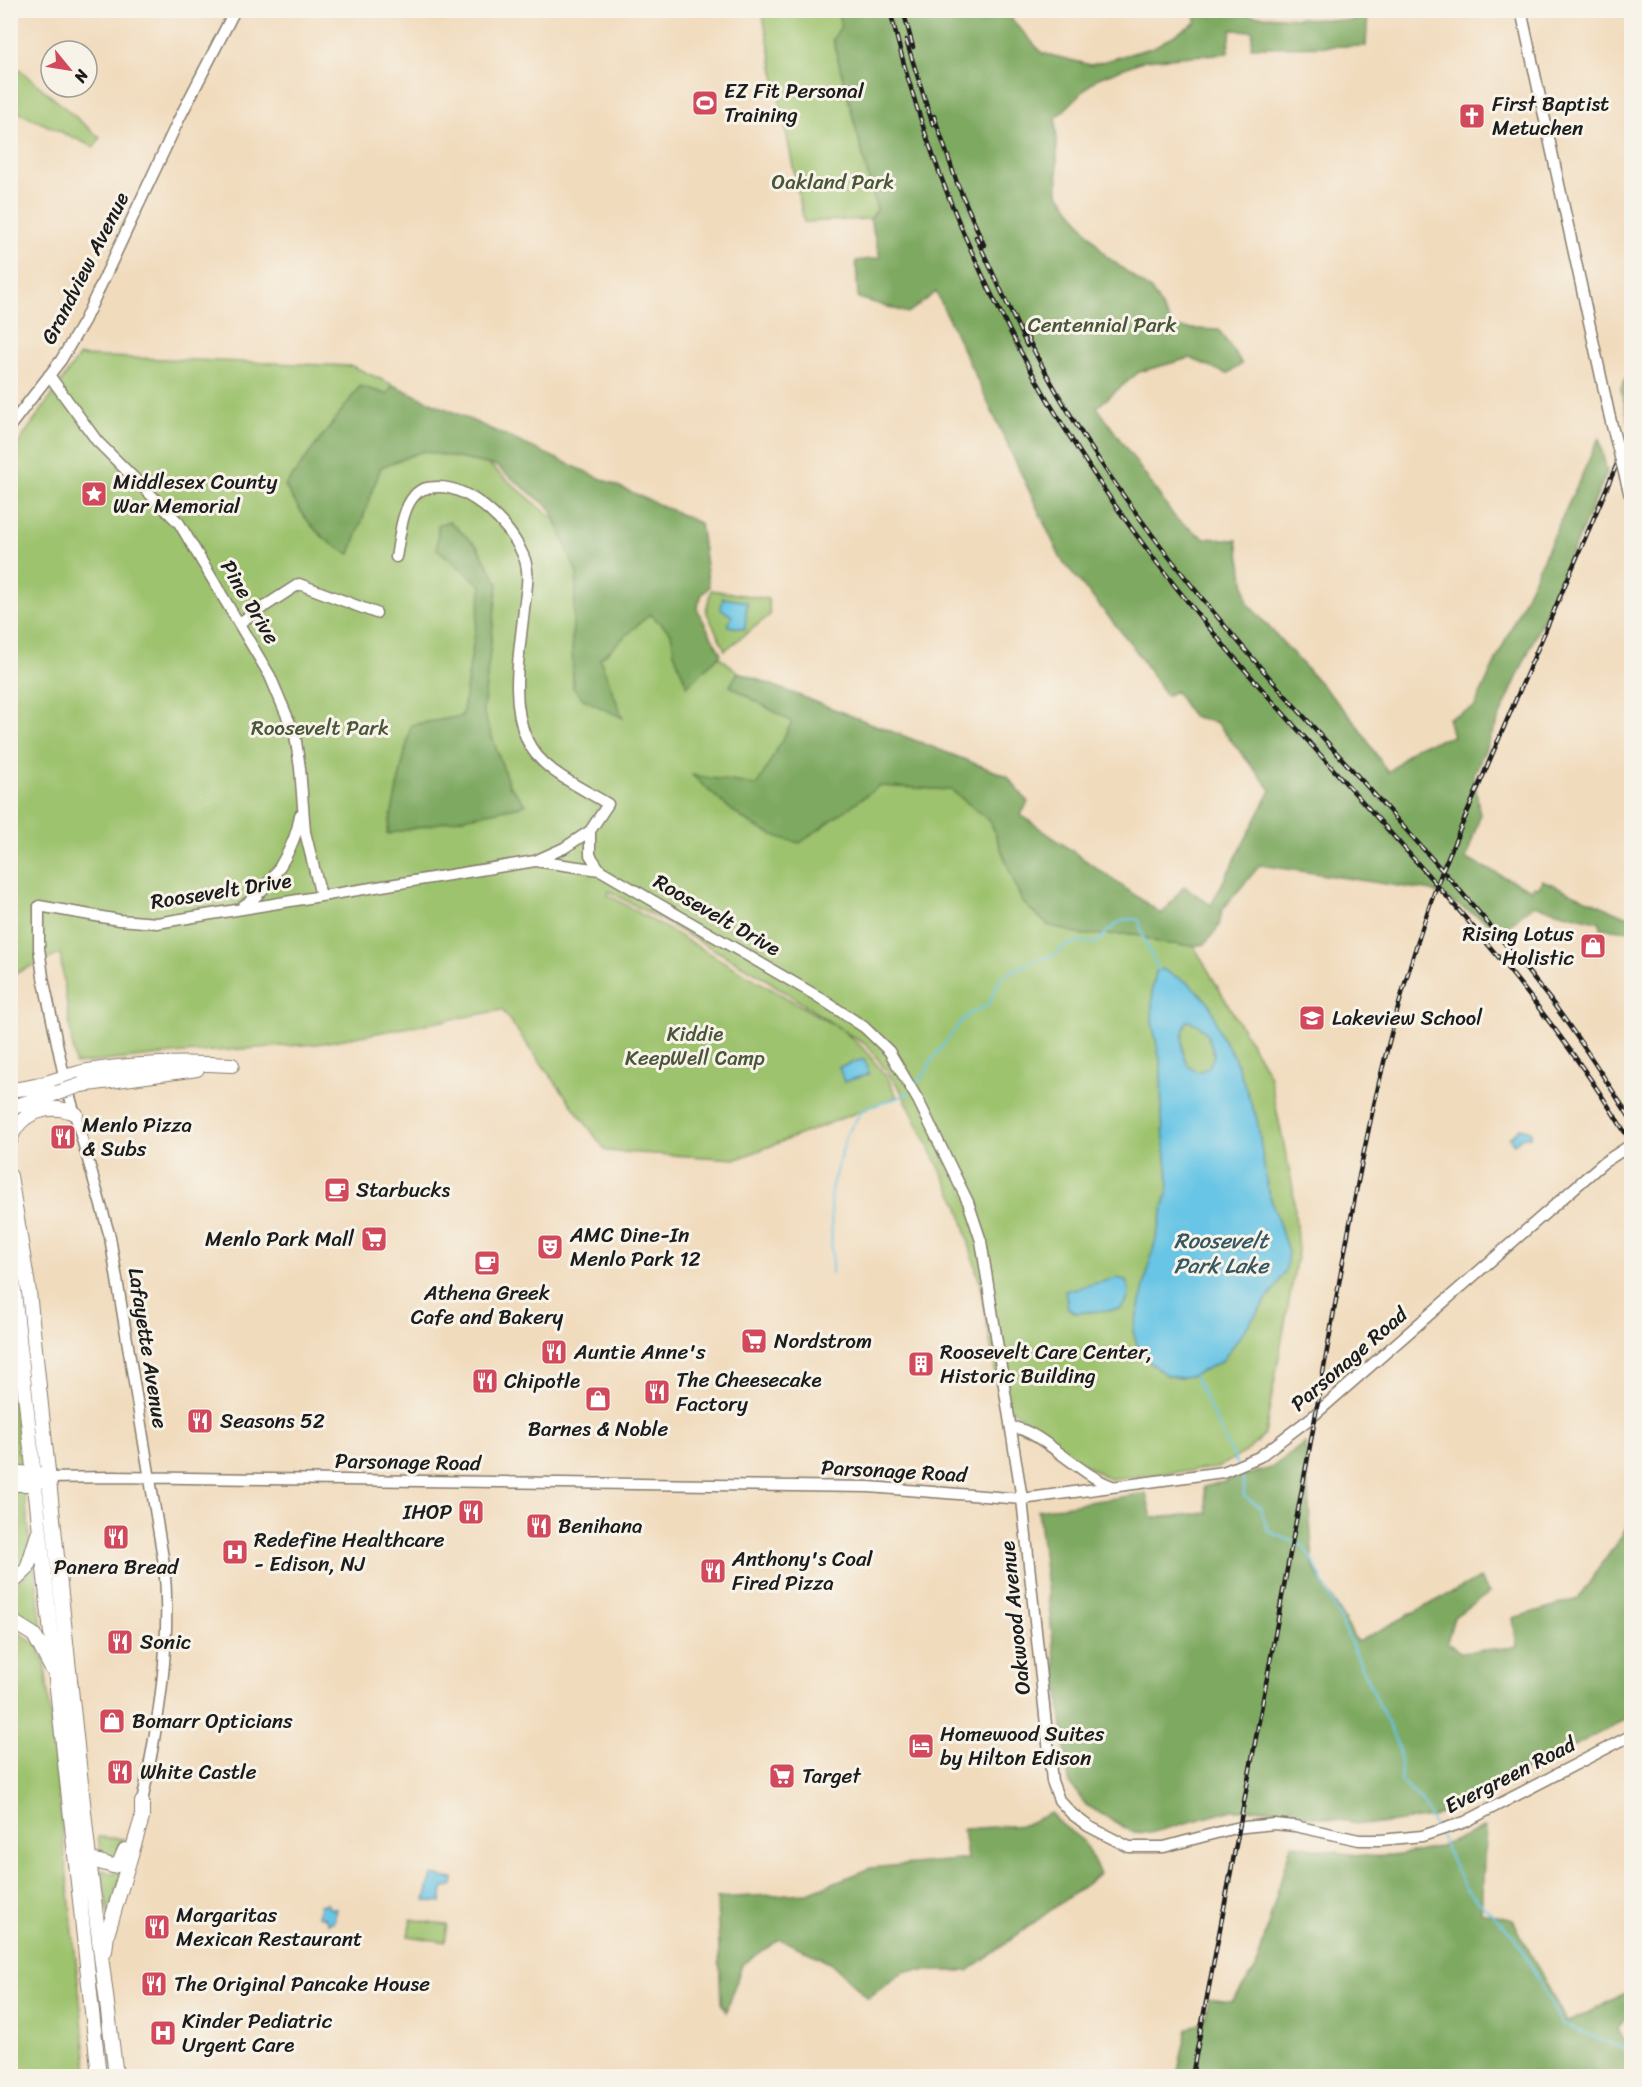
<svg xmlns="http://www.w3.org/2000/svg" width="1642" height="2087" viewBox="0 0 1642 2087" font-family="Sriracha,sans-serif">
<rect width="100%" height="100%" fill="#f7f3e8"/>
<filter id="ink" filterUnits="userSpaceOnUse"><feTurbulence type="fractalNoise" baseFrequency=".0167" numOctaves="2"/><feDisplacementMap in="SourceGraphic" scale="12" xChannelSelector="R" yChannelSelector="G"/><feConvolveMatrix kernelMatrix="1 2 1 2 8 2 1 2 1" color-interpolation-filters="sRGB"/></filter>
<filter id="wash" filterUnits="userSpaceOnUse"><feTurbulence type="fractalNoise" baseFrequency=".008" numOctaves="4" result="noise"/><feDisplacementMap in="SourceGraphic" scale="24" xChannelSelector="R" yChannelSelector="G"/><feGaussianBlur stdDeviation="1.35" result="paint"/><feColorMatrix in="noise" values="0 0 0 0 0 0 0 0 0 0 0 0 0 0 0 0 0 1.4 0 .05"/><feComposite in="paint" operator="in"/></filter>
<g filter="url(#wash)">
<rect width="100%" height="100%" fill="#f1dbbd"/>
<path fill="#9ec36e" stroke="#5d7045" stroke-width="1.5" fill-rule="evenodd" d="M762,11H838L841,26L833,40L877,210L870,219L804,222Z
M11,62L100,138L94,147L11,109Z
M79,356L352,366L393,385L738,672L1007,776L1020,815L1185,931L1269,1074L1293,1188L1298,1251L1265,1434L1246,1452L1217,1468L1110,1479L1078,1461L1039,1432L1025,1427L1037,1430L1001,1401L979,1280L959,1207L900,1089L868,1046L842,1030L865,1050L889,1080L897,1097L737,1159L606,1151L502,1010L317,1044L183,1053L75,1064L60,954L11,975V454ZM609,891L758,974L841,1029L608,895Z
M711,590L768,599L770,615L725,650L706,611Z
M10,1367L11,1369L20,1466L11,1465Z
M11,1490H24C28,1530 38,1547 11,1580Z
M33,1567L35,1568L43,1639L11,1615V1589Z
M10,1625L39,1648L45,1665L88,2076H18L10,2002Z
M98,1837L124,1839L119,1855L111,1861L101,1857Z
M101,1870L111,1873L122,1871L109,1916Z
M411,1919L448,1925L445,1942L408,1936Z"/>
<path fill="#7ea961" stroke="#4d623e" stroke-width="1.5" d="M838,11H1007L1008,15L1042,53L1091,65L1154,47L1195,23L1197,11H1242V15L1354,21L1355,11H1368L1366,46L1251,47L1253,31L1231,30L1228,53L1145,60L1096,79L1056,118L1058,192L1105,255L1152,291L1174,328L1219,330L1242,364L1227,374L1190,358L1139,372L1097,407L1176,519L1204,538L1237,540L1248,604L1356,723L1388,773L1415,747L1453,736L1448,718L1474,708L1599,438L1607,473L1474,775L1480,816L1466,859L1532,890L1534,886L1539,887L1542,880L1625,916L1631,915V931L1601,928L1600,922L1533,905L1503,930L1432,891L1260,865L1222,910L1219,926L1205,944L1194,946L1160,943L1135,934L1082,935L1048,925L1022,902L990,821L951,790L879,786L800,843C754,834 725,806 692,775L757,785L792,722L730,686L738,672L1007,776L1028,802L1021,815L1162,914L1184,886L1211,905L1271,790L1217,723L1192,716L1175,691L1166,696L1132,645L1061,559L936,292L908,313L858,298L856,261L880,258L870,219L877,210L833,39L841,26Z
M1631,367L1632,417L1629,423L1621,389Z
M393,385L700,523L709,587L702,594L697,609L721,654L687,686L674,653L671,633L650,614L600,659L623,718L583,699L573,688L572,637L577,574L551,509L496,466L423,451L381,467L350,554C317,540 303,516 285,486L360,386L387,394Z
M449,521L477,546L498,583L483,711L509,785L526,805L387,834L411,725L462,716L482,586L437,549L438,525Z
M1305,1443L1313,1566L1357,1642L1480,1578L1489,1593L1454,1617L1447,1642L1460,1652L1517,1647L1513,1618L1578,1599L1631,1522V1717L1433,1817L1371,1825L1266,1809L1233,1810L1150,1833L1132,1832L1086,1805L1069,1782L1038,1510L1146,1493L1152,1518L1207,1513L1204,1487L1271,1468Z
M1051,1813L1056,1820L1083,1841L1100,1874L968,1971H905L868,1998L830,1962L780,1939L742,1965L726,2012L721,2003L717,1898L808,1893L870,1868L967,1859L963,1829L1024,1825Z
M1486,1827L1481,1912L1513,1920L1567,2023L1625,1994L1631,2003V2014L1618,2028L1622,2040H1631V2076H1177L1187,2029L1205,2020L1209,1999L1232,2002L1256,1968L1291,1844C1317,1848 1344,1855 1370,1856C1411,1858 1449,1845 1486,1827Z"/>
<path fill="#67c5e5" stroke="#427080" stroke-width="1.5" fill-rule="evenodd" d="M723,598L747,602L745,629L728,626L732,616L721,609Z
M1162,969L1190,984L1210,1004L1221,1036L1234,1056L1257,1119L1267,1186L1288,1252L1286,1269L1276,1287L1222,1361L1194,1375L1179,1378L1166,1375L1141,1356L1133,1331L1169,1186L1162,1119L1161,1065L1152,1022V989L1156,972ZM1187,1021C1205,1022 1211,1041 1214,1055L1209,1067L1199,1072C1179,1067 1180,1036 1187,1021Z
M864,1059L869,1074L844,1082L839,1067Z
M1520,1128L1531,1131V1137H1523L1514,1144L1509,1138Z
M1117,1278L1125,1280C1132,1290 1129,1302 1120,1309L1076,1313L1068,1308L1065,1291Z
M432,1875L454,1879L453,1885L443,1889L441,1903L425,1900Z
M327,1903L329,1908L336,1909L334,1921L328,1924L325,1918L318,1916L320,1905Z"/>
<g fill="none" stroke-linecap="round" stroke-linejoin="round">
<path stroke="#67c5e5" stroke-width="2" d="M913,1087L926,1073L931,1061L960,1023L969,1014L988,1005L1001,977L1031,962L1057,954L1064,946L1079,942L1096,943C1110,931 1118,915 1139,920L1143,937L1159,971
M832,1274L831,1189L847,1134L863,1109L904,1096L909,1091
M1194,1375L1237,1464
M1239,1469L1244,1483V1496L1260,1507L1268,1531L1303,1546L1313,1560L1399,1748L1401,1782L1422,1801L1436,1829
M1439,1834L1465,1888L1514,1935L1562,2024L1632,2052"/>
</g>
</g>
<g filter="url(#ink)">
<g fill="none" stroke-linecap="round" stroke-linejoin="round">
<defs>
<path id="tertiary" d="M49,375L97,441L179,523L270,676L295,735L300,768L305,832L321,896
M10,426L61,360L84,321L179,119L235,10
M396,557C400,538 401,511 414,496C420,488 429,487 438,487C472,487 510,525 523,555C531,572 526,591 524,609C520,651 509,700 527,740C541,771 581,787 608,804L590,831L564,848L535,861
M239,623L299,584L376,613
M590,831V855L600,870
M243,906C270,890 296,846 300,815
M1011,1427C1038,1428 1079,1475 1112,1486
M42,1482L49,1478L112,1477L869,1487L1022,1499L1223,1472L1259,1457L1312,1417L1603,1163L1632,1144
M142,1802C158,1726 172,1642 164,1564L110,1237L64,1076L43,977L39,948V906L119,920L157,923L535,861L600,870L817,996L864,1027L889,1051L918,1100L968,1202L981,1241L1022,1499L1052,1781L1059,1800L1072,1814L1088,1826L1129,1847H1164L1235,1828L1274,1824L1295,1826L1359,1840H1381L1422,1836L1465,1822L1632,1735"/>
<path id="secondary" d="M1521,10L1610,418"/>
<path id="trunk" d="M81,1085L197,1069
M10,1089C31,1091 65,1075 88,1071C136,1063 184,1062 232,1065
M10,1108L57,1093
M10,1141C18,1112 50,1102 76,1114
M10,1176L29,1292L89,1859L116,2076
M10,1255L99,2076
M10,1472L42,1475
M10,1484H36
M10,1585L27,1569L38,1534
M10,1620L34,1635L52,1669
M89,1859L113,1866L119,1864L125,1850
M105,1951L107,1935L142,1818V1802"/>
</defs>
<use href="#tertiary" stroke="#867c6c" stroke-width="13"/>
<use href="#secondary" stroke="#867c6c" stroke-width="13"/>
<use href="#trunk" stroke="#867c6c" stroke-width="16"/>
<use href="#tertiary" stroke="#fff" stroke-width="10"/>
<use href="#secondary" stroke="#fff" stroke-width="10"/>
<use href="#trunk" stroke="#fff" stroke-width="14"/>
<defs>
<path id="rail" d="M890,10C943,235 1054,441 1201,618C1345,793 1515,948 1632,1144
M903,10L913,47
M906,40L933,125
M934,116L957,183L984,245
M976,237L1027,346
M1027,337C1155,591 1376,776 1548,997C1579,1037 1605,1079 1632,1121
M1192,2076C1234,1859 1274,1641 1314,1424C1348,1236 1375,1047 1443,869L1632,429"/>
</defs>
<use href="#rail" stroke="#1c1c1c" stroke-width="4.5"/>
<use href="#rail" stroke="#f7f3e8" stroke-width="2" stroke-dasharray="7" stroke-linecap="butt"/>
<defs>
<path id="secondary-bridge" d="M1610,418L1630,496"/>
<path id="trunk-bridge" d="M57,1093L81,1085"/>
</defs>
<use href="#secondary-bridge" stroke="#867c6c" stroke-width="13" stroke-linecap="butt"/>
<use href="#trunk-bridge" stroke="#867c6c" stroke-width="16" stroke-linecap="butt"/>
<use href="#secondary-bridge" stroke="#fff" stroke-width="10"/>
<use href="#trunk-bridge" stroke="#fff" stroke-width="14"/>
</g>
</g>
<defs>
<symbol id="stadium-square" viewBox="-11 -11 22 22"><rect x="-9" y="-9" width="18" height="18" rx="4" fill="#d1495b" stroke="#f7f3e8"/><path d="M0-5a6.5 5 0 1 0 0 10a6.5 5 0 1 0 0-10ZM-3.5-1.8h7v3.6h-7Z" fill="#fff"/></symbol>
<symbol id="church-square" viewBox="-11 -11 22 22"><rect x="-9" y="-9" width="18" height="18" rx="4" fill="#d1495b" stroke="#f7f3e8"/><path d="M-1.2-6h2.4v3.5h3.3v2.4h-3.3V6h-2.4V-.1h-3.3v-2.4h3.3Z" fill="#fff"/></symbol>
<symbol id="sight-square" viewBox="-11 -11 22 22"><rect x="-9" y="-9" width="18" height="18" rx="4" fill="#d1495b" stroke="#f7f3e8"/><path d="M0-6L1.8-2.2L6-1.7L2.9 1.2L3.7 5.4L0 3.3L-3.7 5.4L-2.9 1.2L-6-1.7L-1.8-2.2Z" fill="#fff"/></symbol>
<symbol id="shop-square" viewBox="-11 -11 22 22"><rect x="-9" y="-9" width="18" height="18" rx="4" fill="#d1495b" stroke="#f7f3e8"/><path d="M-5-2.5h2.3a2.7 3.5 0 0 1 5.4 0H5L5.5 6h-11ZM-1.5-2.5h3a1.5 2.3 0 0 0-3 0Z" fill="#fff"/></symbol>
<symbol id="school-square" viewBox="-11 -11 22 22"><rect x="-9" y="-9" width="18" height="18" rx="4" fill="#d1495b" stroke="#f7f3e8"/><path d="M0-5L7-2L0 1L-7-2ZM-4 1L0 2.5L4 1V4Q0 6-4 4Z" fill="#fff"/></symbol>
<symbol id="restaurant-square" viewBox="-11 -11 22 22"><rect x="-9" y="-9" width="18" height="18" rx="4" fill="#d1495b" stroke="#f7f3e8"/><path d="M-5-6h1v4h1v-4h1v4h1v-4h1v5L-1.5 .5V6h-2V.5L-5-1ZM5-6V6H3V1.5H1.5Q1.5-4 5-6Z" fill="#fff"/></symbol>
<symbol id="cafe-square" viewBox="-11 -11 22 22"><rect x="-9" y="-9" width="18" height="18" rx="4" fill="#d1495b" stroke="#f7f3e8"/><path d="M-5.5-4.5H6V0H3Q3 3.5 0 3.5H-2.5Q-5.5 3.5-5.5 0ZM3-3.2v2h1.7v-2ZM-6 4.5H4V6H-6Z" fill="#fff"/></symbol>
<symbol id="supermarket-square" viewBox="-11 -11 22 22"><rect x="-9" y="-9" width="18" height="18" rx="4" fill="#d1495b" stroke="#f7f3e8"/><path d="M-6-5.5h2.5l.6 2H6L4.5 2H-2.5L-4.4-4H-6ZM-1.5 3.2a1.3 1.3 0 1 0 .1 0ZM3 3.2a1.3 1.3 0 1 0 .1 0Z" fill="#fff"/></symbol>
<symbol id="theatre-square" viewBox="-11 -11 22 22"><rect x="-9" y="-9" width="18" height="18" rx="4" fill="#d1495b" stroke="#f7f3e8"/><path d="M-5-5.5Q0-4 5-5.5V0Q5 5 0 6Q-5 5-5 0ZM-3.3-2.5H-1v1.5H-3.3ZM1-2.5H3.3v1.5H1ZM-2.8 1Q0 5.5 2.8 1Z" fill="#fff"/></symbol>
<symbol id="building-square" viewBox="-11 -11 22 22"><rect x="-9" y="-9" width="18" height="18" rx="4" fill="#d1495b" stroke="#f7f3e8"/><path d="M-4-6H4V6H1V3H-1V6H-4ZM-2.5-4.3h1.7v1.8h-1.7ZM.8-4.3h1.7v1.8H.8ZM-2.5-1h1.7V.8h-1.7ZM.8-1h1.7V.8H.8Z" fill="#fff"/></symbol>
<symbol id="hospital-square" viewBox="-11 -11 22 22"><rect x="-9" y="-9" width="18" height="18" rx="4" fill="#d1495b" stroke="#f7f3e8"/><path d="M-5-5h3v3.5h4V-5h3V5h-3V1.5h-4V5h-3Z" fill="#fff"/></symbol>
<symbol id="hotel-square" viewBox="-11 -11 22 22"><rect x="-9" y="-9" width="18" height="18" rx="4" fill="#d1495b" stroke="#f7f3e8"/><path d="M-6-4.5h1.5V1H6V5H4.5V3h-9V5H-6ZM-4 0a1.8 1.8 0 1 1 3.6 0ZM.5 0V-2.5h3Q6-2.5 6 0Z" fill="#fff"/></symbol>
</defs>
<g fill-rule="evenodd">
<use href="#stadium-square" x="690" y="88" width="30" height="30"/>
<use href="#church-square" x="1457" y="101" width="30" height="30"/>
<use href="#sight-square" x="79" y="479" width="30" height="30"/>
<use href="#shop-square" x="1578" y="931" width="30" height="30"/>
<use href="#school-square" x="1297" y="1003" width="30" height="30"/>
<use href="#restaurant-square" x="48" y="1122" width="30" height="30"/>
<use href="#cafe-square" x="322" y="1175" width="30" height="30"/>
<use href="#supermarket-square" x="359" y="1224" width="30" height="30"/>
<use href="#theatre-square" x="535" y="1232" width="30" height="30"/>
<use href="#cafe-square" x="472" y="1248" width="30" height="30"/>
<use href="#supermarket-square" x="739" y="1326" width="30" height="30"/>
<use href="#restaurant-square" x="539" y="1337" width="30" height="30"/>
<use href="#building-square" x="906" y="1349" width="30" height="30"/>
<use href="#restaurant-square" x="470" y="1366" width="30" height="30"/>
<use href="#restaurant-square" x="642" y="1377" width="30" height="30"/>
<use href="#shop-square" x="583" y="1384" width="30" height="30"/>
<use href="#restaurant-square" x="185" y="1406" width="30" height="30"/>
<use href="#restaurant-square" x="456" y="1497" width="30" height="30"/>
<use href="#restaurant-square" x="524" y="1511" width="30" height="30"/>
<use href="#restaurant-square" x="101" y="1522" width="30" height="30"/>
<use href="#hospital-square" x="220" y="1537" width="30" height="30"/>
<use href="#restaurant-square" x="698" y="1556" width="30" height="30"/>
<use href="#restaurant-square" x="105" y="1627" width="30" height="30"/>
<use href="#shop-square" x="97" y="1706" width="30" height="30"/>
<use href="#hotel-square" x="906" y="1731" width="30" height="30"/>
<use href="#restaurant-square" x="105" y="1757" width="30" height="30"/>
<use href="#supermarket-square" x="767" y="1761" width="30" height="30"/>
<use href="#restaurant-square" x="142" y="1912" width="30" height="30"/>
<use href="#restaurant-square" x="139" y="1969" width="30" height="30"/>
<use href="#hospital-square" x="148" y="2018" width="30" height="30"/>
</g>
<g text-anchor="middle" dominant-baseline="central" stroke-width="6" stroke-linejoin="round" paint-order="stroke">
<g font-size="21" fill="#1c1c1c" stroke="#f7f3e8" text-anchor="start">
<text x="724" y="91">EZ Fit Personal<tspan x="724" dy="24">Training</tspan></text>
<text x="1492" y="104">First Baptist<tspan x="1492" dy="24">Metuchen</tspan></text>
<text x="113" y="482">Middlesex County<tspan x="113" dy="24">War Memorial</tspan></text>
<text x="1574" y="934" text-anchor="end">Rising Lotus<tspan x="1574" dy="24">Holistic</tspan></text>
<text x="1332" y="1018">Lakeview School</text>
<text x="82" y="1125">Menlo Pizza<tspan x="82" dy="24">&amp; Subs</tspan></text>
<text x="356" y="1190">Starbucks</text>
<text x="570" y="1235">AMC Dine-In<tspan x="570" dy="24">Menlo Park 12</tspan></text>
<text x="354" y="1239" text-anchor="end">Menlo Park Mall</text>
<text x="487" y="1293" text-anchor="middle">Athena Greek<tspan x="487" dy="24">Cafe and Bakery</tspan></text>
<text x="774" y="1341">Nordstrom</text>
<text x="574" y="1352">Auntie Anne's</text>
<text x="940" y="1352">Roosevelt Care Center,<tspan x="940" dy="24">Historic Building</tspan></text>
<text x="676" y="1380">The Cheesecake<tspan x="676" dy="24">Factory</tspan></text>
<text x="504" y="1381">Chipotle</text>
<text x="220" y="1421">Seasons 52</text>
<text x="598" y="1429" text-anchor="middle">Barnes &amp; Noble</text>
<text x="452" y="1512" text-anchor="end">IHOP</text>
<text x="558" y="1526">Benihana</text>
<text x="254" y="1540">Redefine Healthcare<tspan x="254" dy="24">- Edison, NJ</tspan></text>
<text x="732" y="1559">Anthony's Coal<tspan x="732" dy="24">Fired Pizza</tspan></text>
<text x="116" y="1567" text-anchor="middle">Panera Bread</text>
<text x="140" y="1642">Sonic</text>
<text x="132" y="1721">Bomarr Opticians</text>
<text x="940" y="1734">Homewood Suites<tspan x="940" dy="24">by Hilton Edison</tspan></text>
<text x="140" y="1772">White Castle</text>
<text x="802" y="1776">Target</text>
<text x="176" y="1915">Margaritas<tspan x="176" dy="24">Mexican Restaurant</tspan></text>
<text x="174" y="1984">The Original Pancake House</text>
<text x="182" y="2021">Kinder Pediatric<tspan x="182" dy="24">Urgent Care</tspan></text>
</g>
<g font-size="21" fill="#4a5639" stroke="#f7f3e8">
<text x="833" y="182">Oakland Park</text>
<text x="1102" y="325">Centennial Park</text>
<text x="320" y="728">Roosevelt Park</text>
<text x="695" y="1034">Kiddie<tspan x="695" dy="24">KeepWell Camp</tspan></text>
</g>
<g font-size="21" fill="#1c1c1c" stroke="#f7f3e8">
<text transform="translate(85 268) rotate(-63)">Grandview Avenue</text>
<text transform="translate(250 602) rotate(59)">Pine Drive</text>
<text transform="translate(221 891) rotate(-9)">Roosevelt Drive</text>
<text transform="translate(717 915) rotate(30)">Roosevelt Drive</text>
<text transform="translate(148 1348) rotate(81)">Lafayette Avenue</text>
<text transform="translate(1349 1359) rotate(-41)">Parsonage Road</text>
<text transform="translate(408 1462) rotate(1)">Parsonage Road</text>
<text transform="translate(894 1471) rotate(3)">Parsonage Road</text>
<text transform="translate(1015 1618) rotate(-96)">Oakwood Avenue</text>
<text transform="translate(1510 1775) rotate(-27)">Evergreen Road</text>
</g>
<g font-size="22" font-style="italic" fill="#365762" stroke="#f7f3e8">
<text x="1221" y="1240">Roosevelt<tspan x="1221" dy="25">Park Lake</tspan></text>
</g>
</g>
<rect width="1642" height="2087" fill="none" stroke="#f7f3e8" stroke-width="36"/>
<g transform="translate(69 69) rotate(120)"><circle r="28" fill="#f7f3e8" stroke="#9f9d96" stroke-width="1.5"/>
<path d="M0-4.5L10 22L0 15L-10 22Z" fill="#d1495b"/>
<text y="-9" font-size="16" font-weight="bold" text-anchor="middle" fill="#1c1c1c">N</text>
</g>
</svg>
